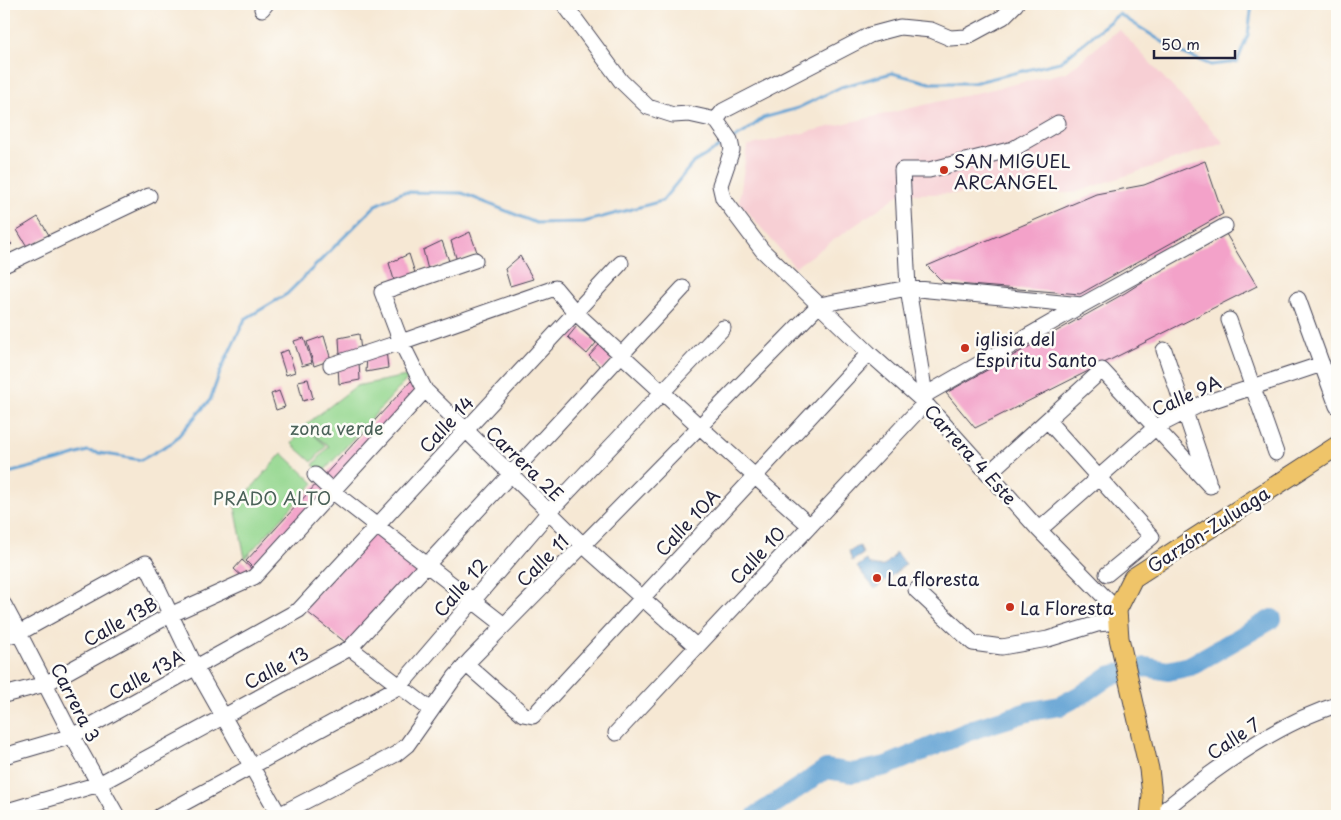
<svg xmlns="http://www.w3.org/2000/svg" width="1341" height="820" viewBox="0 0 1341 820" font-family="'Playpen Sans',sans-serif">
<rect width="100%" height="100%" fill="#fdfcf7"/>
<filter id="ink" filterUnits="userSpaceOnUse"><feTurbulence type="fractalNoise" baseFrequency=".02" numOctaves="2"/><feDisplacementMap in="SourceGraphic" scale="10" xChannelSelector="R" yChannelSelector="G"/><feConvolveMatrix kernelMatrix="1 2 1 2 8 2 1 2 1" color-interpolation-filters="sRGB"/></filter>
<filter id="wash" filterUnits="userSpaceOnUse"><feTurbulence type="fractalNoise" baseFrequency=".0096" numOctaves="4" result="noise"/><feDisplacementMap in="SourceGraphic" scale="20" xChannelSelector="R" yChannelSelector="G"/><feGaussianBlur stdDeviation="1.12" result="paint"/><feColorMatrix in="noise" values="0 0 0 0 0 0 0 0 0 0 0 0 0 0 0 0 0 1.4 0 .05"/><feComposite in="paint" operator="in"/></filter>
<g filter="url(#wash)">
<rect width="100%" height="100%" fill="#f6e8d4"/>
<path fill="#f7cfd4" d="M1119,29L1224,143L1074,193L900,194L795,267L739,202L747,146L1067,72Z"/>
<path fill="#94d78f" stroke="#5b7c65" d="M411,375L322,473L313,465L329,446L314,435L326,446L312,462L292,444L304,426L356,386Z
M282,453L314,483L245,558L235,507Z"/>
<path fill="#61a1d3" stroke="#426287" d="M860,546L863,554L852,561L849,551Z
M895,552L906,564L875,589L857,567L866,560C870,566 877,567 884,566L893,557Z"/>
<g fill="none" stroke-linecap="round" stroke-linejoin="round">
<path stroke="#61a1d3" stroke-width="3" d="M733,139L745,132L763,118L798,108L841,87L892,73L930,83H973L1060,62L1119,14L1175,50L1211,65L1237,62L1248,35L1252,4
M4,474L59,460L87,451L141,460L173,442L210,400L222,367L245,319L287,294L376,205L403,192L462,193L536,223L584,222L662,201L693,163L726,143"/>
<path stroke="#61a1d3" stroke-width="20" d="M756,816L826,769L853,773L886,766L977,728L1031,711L1060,706L1086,692L1109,676L1146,667L1168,671L1190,666L1272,619"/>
</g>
<g id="blocks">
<path fill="#f3a2c9" d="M1205,161L1223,214L1080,294L944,283L927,266L1096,194L1144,185Z
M38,217L49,235L28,248L17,230Z
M470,232L477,252L457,261L451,241Z
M1226,234L1257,286L975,428L946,393L1125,293L1164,268Z
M4,236L12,244L4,252Z
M442,241L449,261L428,270L423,250Z
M409,254L415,273L395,283L389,263Z
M520,256L533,279L510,286L505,269Z
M577,326L596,343L587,354L568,337Z
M359,334L361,351L340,356L339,338Z
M324,336L331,360L314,366L307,342Z
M304,338L312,363L302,366L294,341Z
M599,345L613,358L603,369L589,356Z
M288,350L295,372L286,375L279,353Z
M386,350L388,368L366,372L367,356Z
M359,362L360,380L339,384L338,366Z
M308,379L313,398L303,401L298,381Z
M411,381L422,391L333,488L322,478Z
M279,391L285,407L276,410L271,394Z
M318,482L330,492L257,572L246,561Z
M377,527L426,565L350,646L302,608Z
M242,560L253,570L245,579L234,569Z"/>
</g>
</g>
<g filter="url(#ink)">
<use href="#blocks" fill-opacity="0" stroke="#424052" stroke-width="1"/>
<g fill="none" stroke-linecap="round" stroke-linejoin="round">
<defs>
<path id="minor" d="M564,4L621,81L648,107L673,115L689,114L716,120L730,140L732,150L720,185L723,198L762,250L869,353L925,403L1039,530L1117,610
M262,9L266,4
M716,120L723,111L870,35L900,27L931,30L950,38L966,37L1003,17L1016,4
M475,260L382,292L401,342L555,288L575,312L699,426L810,526
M4,265L149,196
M1298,299L1337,406
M819,305L908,288L1082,305
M1229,320L1276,453
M1164,350L1208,480
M331,365L401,342L425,390L584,546L697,647
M925,395L908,288L902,170H929L1013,149L1058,123
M1047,420L1152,537L1107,574
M989,473L1102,370L1210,486
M315,475L332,491L504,625
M1039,530L1156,427L1199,405L1322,364
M916,590L973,643L1002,647L1048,639L1097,624L1119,622
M4,605L19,633L72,736L117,816
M4,637L19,633L146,563L196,668L279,815
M350,648L431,710
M466,664L523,714L533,716L869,353
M4,695L45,684L170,615L254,577L425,390
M616,733L925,403V395L1082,305L1225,226
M4,756L72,736L299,610L621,263
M4,812L99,784L350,648L683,288
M160,816L400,686L549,512L723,328
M277,816L396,754L407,745L455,677L471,659L819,305
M1157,816C1207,774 1274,724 1337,705"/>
<path id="major" d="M1150,816L1152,795L1149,769L1119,638L1117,610L1133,578L1337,446"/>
</defs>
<use href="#minor" stroke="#424052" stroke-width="17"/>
<use href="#major" stroke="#424052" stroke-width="21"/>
<use href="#minor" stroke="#fff" stroke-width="15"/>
<use href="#major" stroke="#efc469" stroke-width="19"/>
</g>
</g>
<g fill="#c8321e" stroke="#fdfcf7" stroke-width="2">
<circle cx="944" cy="170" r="5"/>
<circle cx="965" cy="348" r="5"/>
<circle cx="877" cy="578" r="5"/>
<circle cx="1010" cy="607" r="5"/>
</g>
<g text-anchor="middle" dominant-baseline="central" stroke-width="5" stroke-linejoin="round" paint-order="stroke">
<g font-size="18" fill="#22223b" stroke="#fdfcf7" text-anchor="start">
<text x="954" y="160">SAN MIGUEL<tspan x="954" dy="21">ARCANGEL</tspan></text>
<text x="975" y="338">iglisia del<tspan x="975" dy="21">Espiritu Santo</tspan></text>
<text x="887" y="578">La floresta</text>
<text x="1020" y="607">La Floresta</text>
</g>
<g font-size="18" fill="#22223b" stroke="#fdfcf7">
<text transform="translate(1186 395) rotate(-24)">Calle 9A</text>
<text transform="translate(446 424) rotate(-47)">Calle 14</text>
<text transform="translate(971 454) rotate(48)">Carrera 4 Este</text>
<text transform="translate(525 463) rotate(44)">Carrera 2E</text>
<text transform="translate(687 522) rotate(-47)">Calle 10A</text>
<text transform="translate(1208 529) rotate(-33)">Garzón-Zuluaga</text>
<text transform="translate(757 555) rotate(-47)">Calle 10</text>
<text transform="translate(542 560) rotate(-45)">Calle 11</text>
<text transform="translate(460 587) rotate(-49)">Calle 12</text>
<text transform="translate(120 621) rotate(-29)">Calle 13B</text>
<text transform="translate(276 667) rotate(-28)">Calle 13</text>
<text transform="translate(146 674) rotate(-29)">Calle 13A</text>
<text transform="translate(76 702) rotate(63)">Carrera 3</text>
<text transform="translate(1233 738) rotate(-34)">Calle 7</text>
</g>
<g font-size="18" fill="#4a6158" stroke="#fdfcf7">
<text x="337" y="427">zona verde</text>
<text x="272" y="497">PRADO ALTO</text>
</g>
</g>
<rect width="1341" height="820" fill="none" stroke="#fdfcf7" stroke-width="20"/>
<path d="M1154 50v8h81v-8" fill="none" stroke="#22223b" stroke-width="2.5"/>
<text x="1161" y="50" font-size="15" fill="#22223b" stroke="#fdfcf7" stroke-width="4" paint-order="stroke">50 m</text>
</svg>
